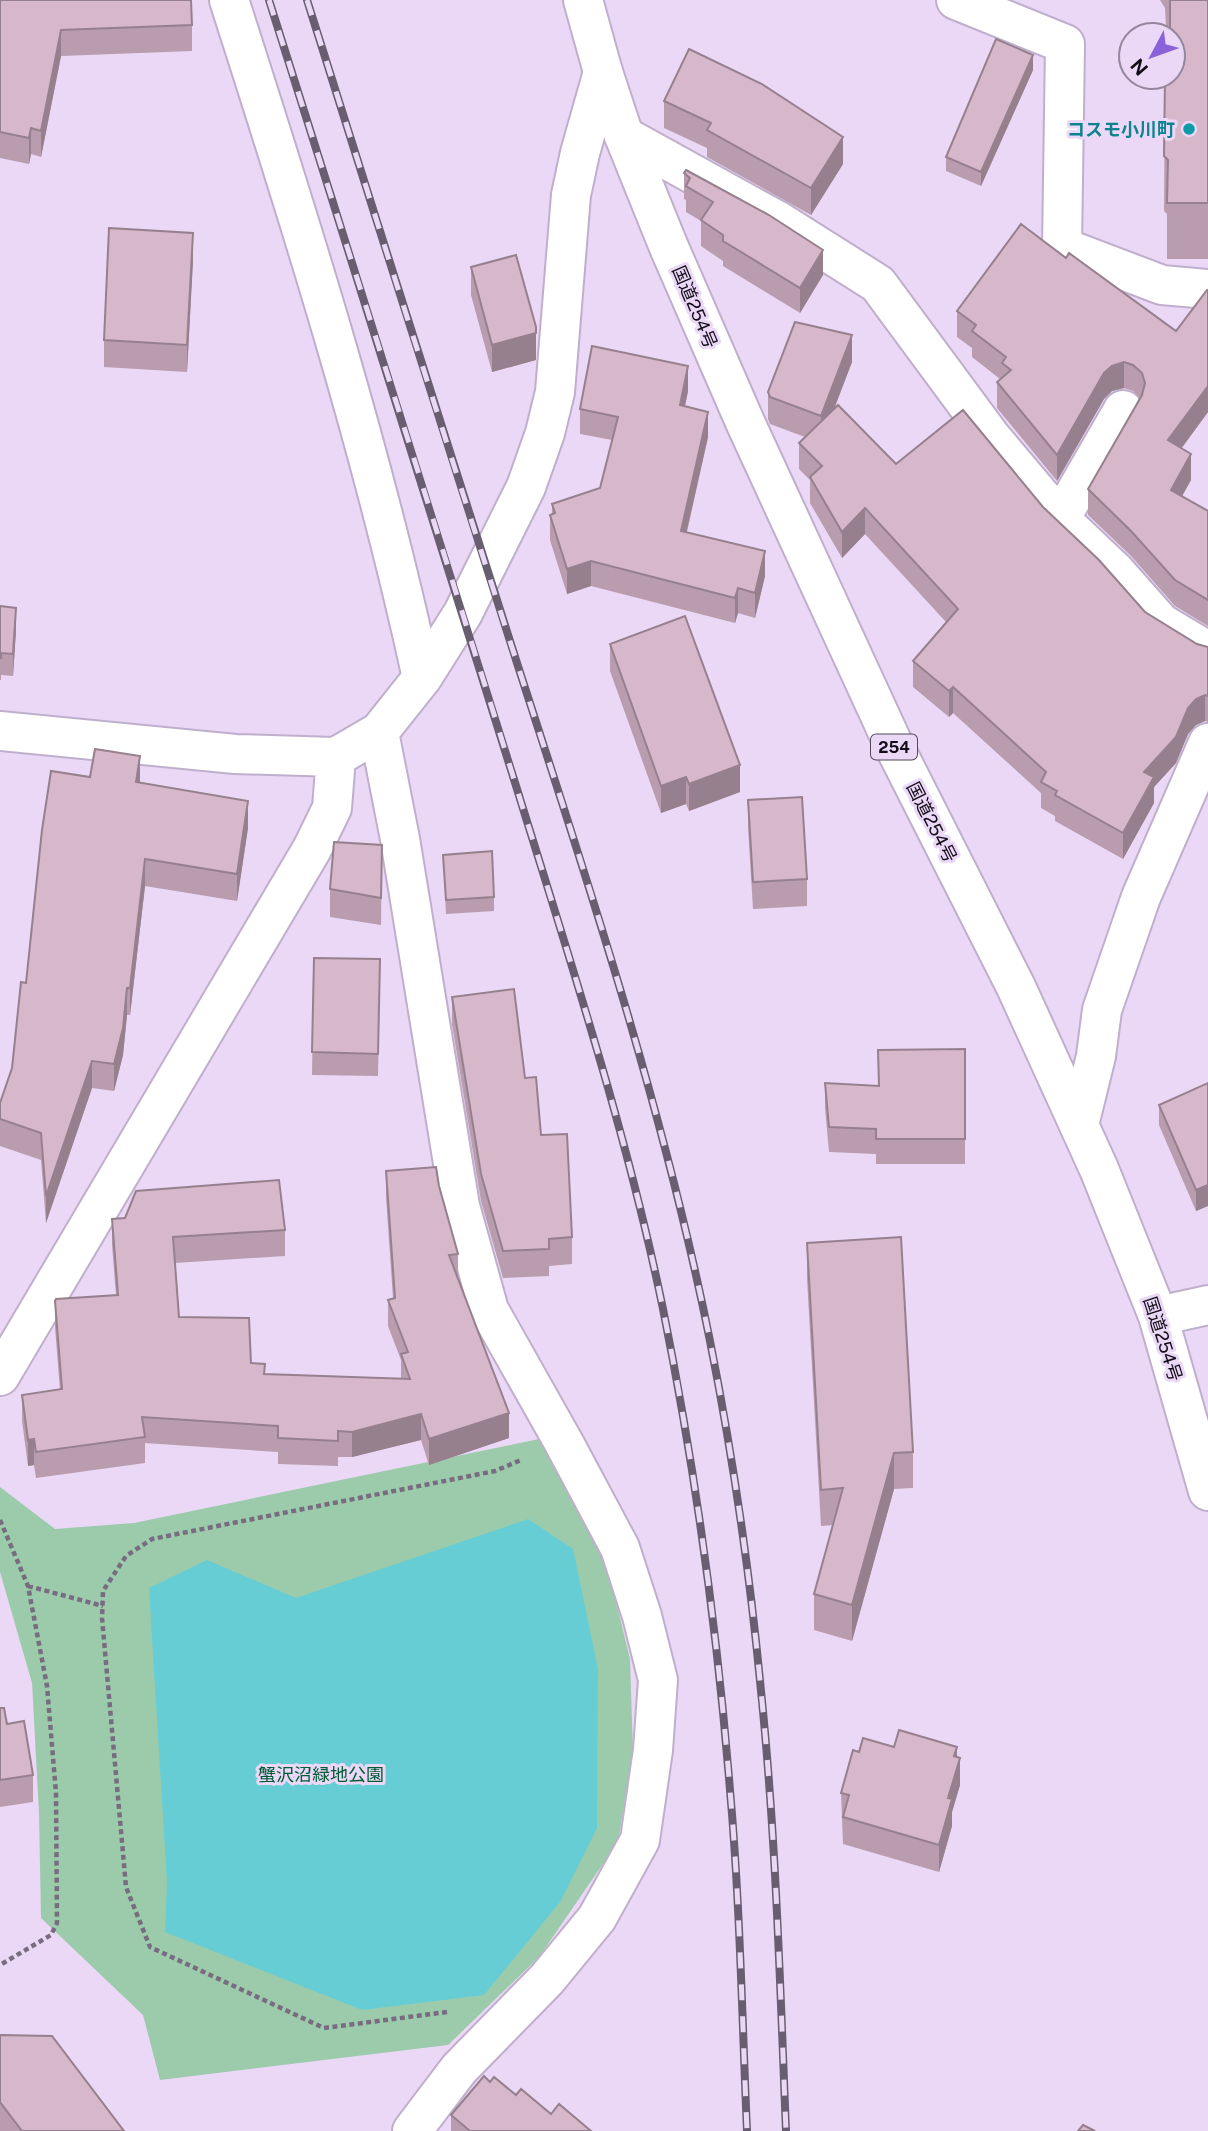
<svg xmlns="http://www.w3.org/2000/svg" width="1208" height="2131" viewBox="0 0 1208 2131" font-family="'Public Sans','Noto Sans JP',sans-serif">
<rect width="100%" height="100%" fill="#ead8f6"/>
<path fill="#9ccbac" d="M539,1439L571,1488L608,1569L630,1659L633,1752L618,1842L539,1957L448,2045L160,2080L143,2015L41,1918L39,1813L32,1683L0,1572V1487L55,1529L134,1523Z"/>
<path fill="#66cdd5" d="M528,1519L573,1549L598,1669L597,1828L560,1902L484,1995L362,2010L165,1932L167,1883L149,1588L207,1560L296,1598Z"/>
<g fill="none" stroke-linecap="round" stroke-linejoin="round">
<defs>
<path id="minor" d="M229,0C301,224 372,448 422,678
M956,0L1065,44L1062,247L1162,285L1208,289
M624,136L780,222L878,284L991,437L1060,519L1115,571L1161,623L1208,651
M1060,519L1123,410
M0,731L235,754L336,757L379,732L422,678L463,613L526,487L545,433L555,392L571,195L580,153L603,72
M379,732L400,839L460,1206L489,1310L564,1443L620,1548L642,1616L658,1680L653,1750L640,1840L597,1918L547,1979L459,2069L412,2131
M1079,1125L1096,1056L1102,1010L1141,897L1208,743
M1158,1316L1208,1305
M0,1376L312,849L332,808L336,757"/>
<path id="highway" d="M583,0L603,72L624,136L668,245L745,422L895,748L1016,987L1099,1169L1158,1316L1208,1491"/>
</defs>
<use href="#minor" stroke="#c0afcc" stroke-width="42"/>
<use href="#highway" stroke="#c0afcc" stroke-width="42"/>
<path stroke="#786c80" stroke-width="4.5" stroke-dasharray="5 3.5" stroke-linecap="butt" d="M0,1520L28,1586L47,1686L56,1793L57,1923L51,1935L0,1965
M28,1586L103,1606
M447,2012L324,2028L150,1947L126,1887L102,1618L103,1591L126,1556L152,1539L495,1471L521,1460"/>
<use href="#minor" stroke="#fff" stroke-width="38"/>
<use href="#highway" stroke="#fff" stroke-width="38"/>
<defs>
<path id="rail" d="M269,0C352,263 436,526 517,789C570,961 627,1133 663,1309C695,1468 717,1628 730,1790C740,1903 742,2017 747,2131
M307,0C377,221 446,442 517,663C589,886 664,1111 710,1341C733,1457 750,1574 761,1691C776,1837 780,1984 786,2131"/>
</defs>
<use href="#rail" stroke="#685e70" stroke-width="8"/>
<use href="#rail" stroke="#ead8f6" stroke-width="5" stroke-dasharray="16" stroke-linecap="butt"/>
</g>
<path fill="#b99dae" d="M0,0L192,25V51L61,56L41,157L31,154L29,164L0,158Z
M1160,0H1208V259H1167V214L1164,211L1165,77L1170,34L1166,28L1165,8Z
M1033,70L981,186L946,171V157Z
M664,101L843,164L811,215L707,157V148L664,128Z
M684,173L823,275L800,313L723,266V261L701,246V221L686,212V200L684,199Z
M1066,258L1176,331L1208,291V412L1182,448L1191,480L1182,496L1208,511V626L1175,606L1131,556L1088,515V489L1140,398L1133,391L1124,388L1112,391L1104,399L1057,481L997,408V382L1000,379L972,357V348L957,337V311Z
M193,260L187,372L104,367V340Z
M471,267L536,354V360L492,372L471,295Z
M852,362L834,409L896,464L1043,507L1145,612L1197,644L1208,647V722L1205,721L1196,725L1188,734L1176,763L1154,787V803L1123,859L1055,821V816L1041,808V793L953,713L949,717L913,687V661L946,622L865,534L842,558L810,503V480L799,469V443L805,437L770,424L768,419V392Z
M688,391L685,406L708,437L687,532L765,576L755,618L738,613L735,623L591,586L567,594L550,540V515L552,514V504L600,488L612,440L580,434V409Z
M0,606L16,630L13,676L1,675V680H0Z
M610,644L740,792L689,811L686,804L661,813L610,671Z
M90,777L140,783L248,828L237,901L145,886L130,1015H127L123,1055L114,1091L92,1088L46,1223L41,1160L0,1146V1103L12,1068L26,983Z
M748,800L807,879V906L753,909L748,827Z
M382,845L381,925L330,917V889Z
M443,855L494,897V911L446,914Z
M314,958L380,959L378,1076L312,1075Z
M452,997L525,1078L541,1135L572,1237V1264L549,1266V1276L503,1278L481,1201L452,1024Z
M965,1049V1164H876V1154L829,1152L825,1108V1083L878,1086Z
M1208,1083V1206L1196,1211L1159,1125V1105Z
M386,1171L439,1186L458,1254V1277L509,1438L429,1465L421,1440L352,1457H338V1466L278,1464V1452L145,1443V1463L36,1478L34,1465L28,1466L22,1421V1395L60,1390L55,1327V1301L116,1295L112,1245V1219L285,1230V1256L175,1263L179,1317L251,1363L265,1374L401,1379V1360L388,1326V1300L393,1298L386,1197Z
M807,1243L913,1452V1488L894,1489L852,1641L814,1630V1594L833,1525L821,1526L807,1279Z
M0,1708L7,1724L33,1775V1802L0,1807Z
M894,1747L957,1757L960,1785L952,1812V1826L939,1872L843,1844L841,1793L859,1752Z
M0,2035L124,2131H0Z
M490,2082L551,2114L591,2131H451V2115Z"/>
<path fill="#96808d" d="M61,30V56L41,157V131Z
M1033,55V70L981,186V172Z
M31,128V154L29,164V138Z
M843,137V164L811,215V188Z
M193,233V260L187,372V345Z
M823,250V275L800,313V288Z
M536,327V360L492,372V345Z
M852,335V362L821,443V416Z
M1124,362V388L1112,391L1104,399L1057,481V455L1104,373L1112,366Z
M688,366V391L680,430V405Z
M1208,386V412L1168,466V440Z
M708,412V437L681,556V531Z
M1191,454V480L1171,516V490Z
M865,508V534L842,558V532Z
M765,551V576L755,618V593Z
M591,561V586L567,594V569Z
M738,588V613L735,623V598Z
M16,608V630L13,676V654Z
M953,687V713L949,717V691Z
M1205,695V721L1196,725L1188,734L1176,763L1154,787V803L1123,859V833L1144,772L1188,708L1196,699Z
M140,756V783L136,782Z
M740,765V792L689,811V784Z
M686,777V804L661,813V786Z
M248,801V828L237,901V874Z
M145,859V886L130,1015V988Z
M127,988V1015L123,1055L114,1091V1064Z
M92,1061V1088L46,1223V1196Z
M1208,1185V1206L1196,1211V1190Z
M509,1413V1438L429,1465V1439Z
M421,1414V1440L352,1457V1432Z
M34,1439V1465L28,1466V1440Z
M894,1453V1489L852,1641V1605Z
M957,1747V1767L960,1758V1785L952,1812V1826L939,1872V1845L948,1798L954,1756Z"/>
<path fill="#d7b7ca" stroke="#96808d" stroke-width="2" d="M0,0H191L192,25L61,30L41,131L31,128L29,138L0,132Z
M1170,0H1208V203H1167L1168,160L1164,156L1165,77H1173V35H1170Z
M996,39L1033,55L981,172L946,157Z
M689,49L762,84L843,137L811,188L707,130L711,123L664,101Z
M686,170L769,215L823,250L800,288L723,241V235L701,220L713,202L686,186L690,178L684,173Z
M1021,224L1066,258L1069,253L1176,331L1207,290L1208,291V386L1168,440L1191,454L1171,490L1208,511V600L1175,580L1131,531L1088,489L1142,395L1145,383L1142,373L1133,365L1124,362L1112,366L1104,373L1057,455L997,382L1011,370L1002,363L1006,357L972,331L976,325L957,311Z
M109,228L193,233L187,345L104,340Z
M516,255L536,327V333L492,345L471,267Z
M795,322L852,335L821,416L770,397L768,392Z
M592,346L688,366L680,405L708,412L681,531L765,551L755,593L738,588L735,598L591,561L567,569L550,515L555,513L552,504L600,488L618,417L580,409Z
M838,405L896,464L963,410L1043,507L1099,560L1145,612L1197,644L1208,647V696L1205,695L1196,699L1188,708L1176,737L1144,772L1154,777L1123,833L1055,795L1057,791L1041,782L1046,772L953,687L949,691L913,661L958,609L865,508L842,532L810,477L822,466L799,443Z
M0,606L16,608L13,654L1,653V658H0Z
M685,616L740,765L689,784L686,777L661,786L610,644Z
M95,749L140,756L136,782L248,801L237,874L145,859L130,988H127L123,1028L114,1064L92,1061L46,1196L41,1133L0,1119V1103L12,1068L21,982L26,983L42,830L51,771L90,777Z
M802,797L807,879L753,882L748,800Z
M334,842L382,845L381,898L330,889Z
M492,851L494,897L446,900L443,855Z
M314,958L380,959L378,1054L312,1052Z
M514,989L525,1078L536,1077L541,1135L567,1134L572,1237L549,1239V1249L503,1251L481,1174L452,997Z
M965,1049V1139H876V1129L829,1127L825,1083L879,1086L878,1050Z
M1208,1083V1185L1196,1190L1159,1105Z
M436,1167L439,1186L458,1254L449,1255L509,1413L429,1439L421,1414L352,1432L338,1431V1441L278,1438V1426L142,1417L145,1437L36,1452L34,1439L28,1440L22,1395L62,1389L55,1301L56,1299L118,1295L112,1219L125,1218L136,1191L279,1180L285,1230L173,1237L179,1317L249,1318L251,1363L265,1364L264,1374L410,1379L401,1354L408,1352L388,1300L395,1298L386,1171Z
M901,1237L913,1452L894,1453L852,1605L814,1594L843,1488L821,1490L807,1243Z
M0,1708H4L7,1724L24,1721L33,1775L0,1780Z
M899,1730L957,1747L954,1756L960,1758L948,1798L952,1799L939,1845L843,1817L849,1795L841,1793L853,1750L859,1752L863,1738L894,1747Z
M0,2035L52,2036L124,2131H22L0,2102Z
M484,2076L490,2082L494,2077L516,2095L521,2089L551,2114L559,2104L591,2131H470L451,2115Z
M1083,2125L1095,2131H1078Z"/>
<circle fill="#0f9aa8" stroke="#ead8f6" stroke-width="2.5" cx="1189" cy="129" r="7"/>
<g text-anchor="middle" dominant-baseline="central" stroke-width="6" stroke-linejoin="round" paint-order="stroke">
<rect fill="#ead8f6" stroke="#534959" stroke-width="2" x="871" y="734.5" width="46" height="25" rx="5"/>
<g font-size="16" font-weight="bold" fill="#120c16">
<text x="894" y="747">254</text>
</g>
<g font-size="18" font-weight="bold" fill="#0d838f" stroke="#ead8f6" text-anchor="end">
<text x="1175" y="129">コスモ小川町</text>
</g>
<g font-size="18" fill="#120c16" stroke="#ead8f6">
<text transform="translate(695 307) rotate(67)">国道254号</text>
<text transform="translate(932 822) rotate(63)">国道254号</text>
<text transform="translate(1163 1339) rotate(72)">国道254号</text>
</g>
<g font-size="18" fill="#005a33" stroke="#ead8f6">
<text x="321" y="1774">蟹沢沼緑地公園</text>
</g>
</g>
<g transform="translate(1152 56) rotate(229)"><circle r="33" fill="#ead8f6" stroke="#94869c" stroke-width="2"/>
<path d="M0-5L12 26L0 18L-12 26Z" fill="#8961db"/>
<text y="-10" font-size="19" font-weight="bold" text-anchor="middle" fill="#120c16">N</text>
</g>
</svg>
